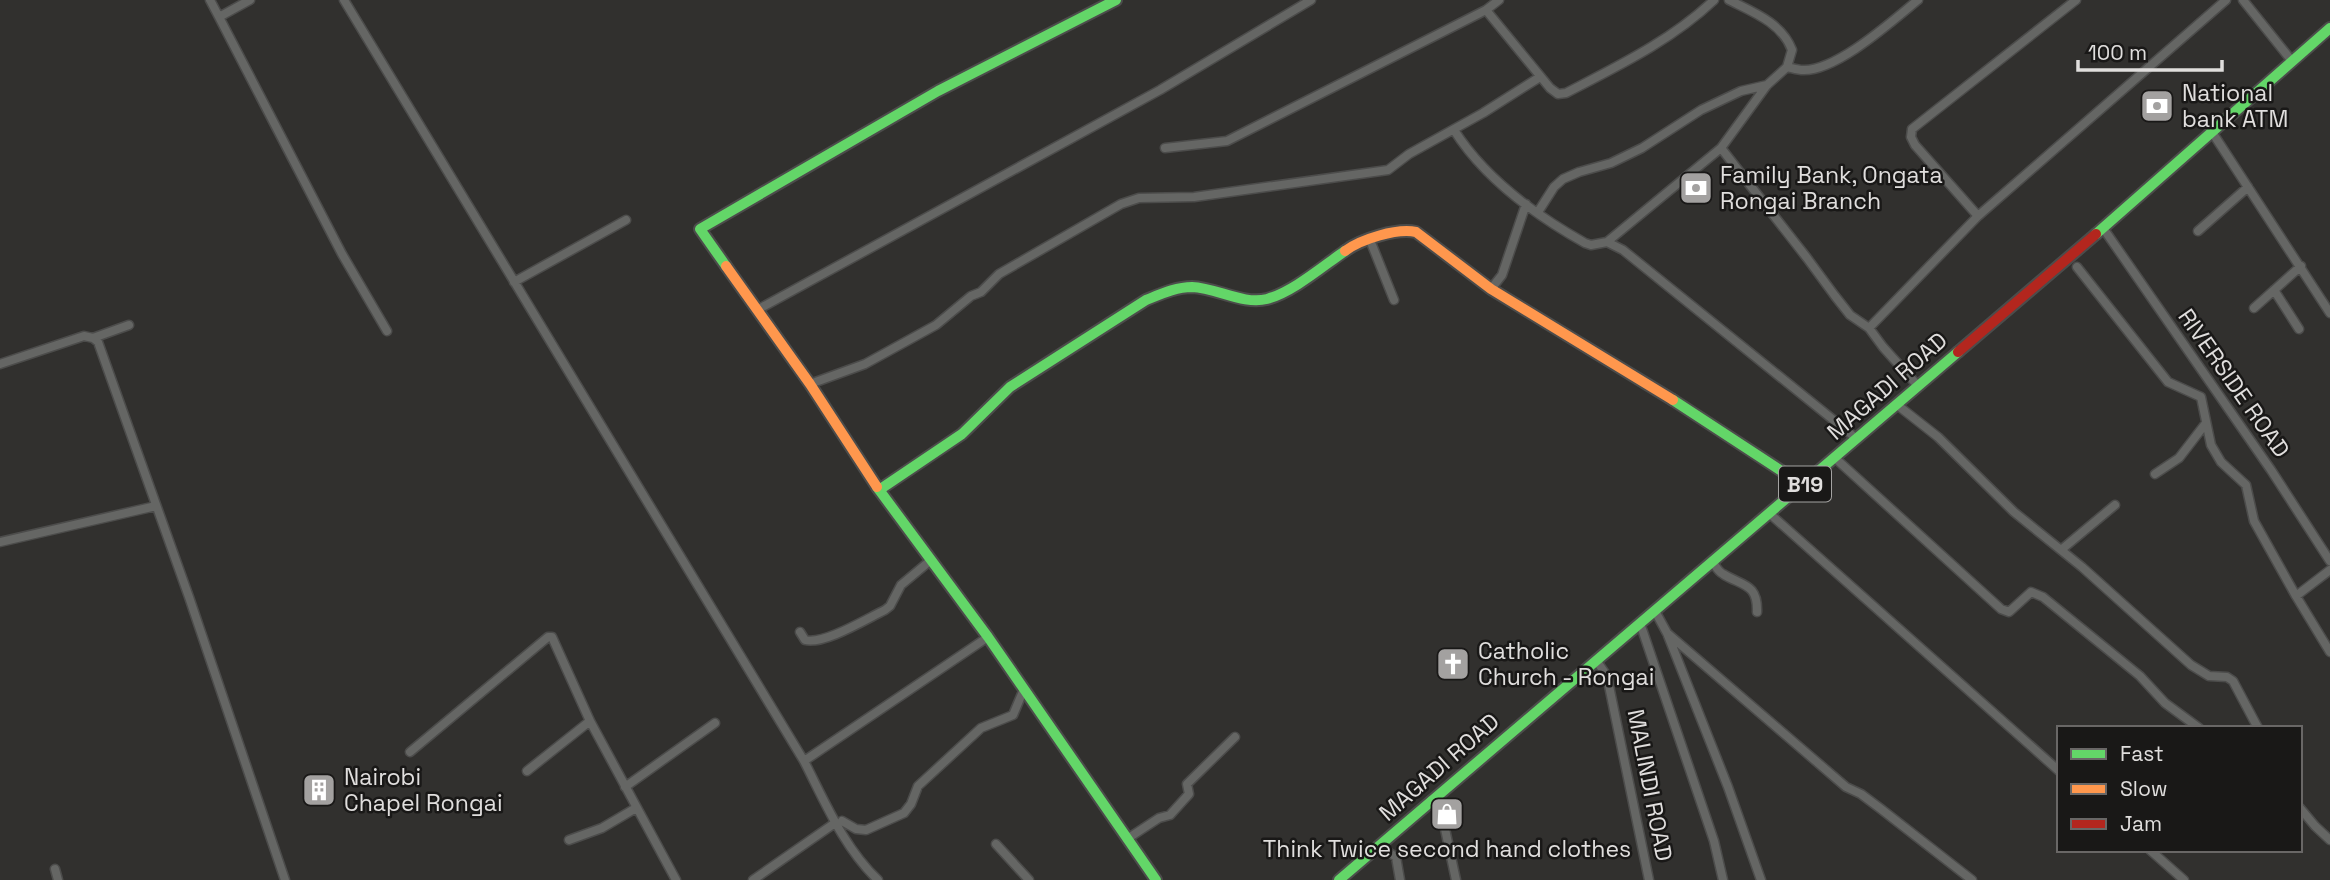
<svg xmlns="http://www.w3.org/2000/svg" width="2330" height="880" viewBox="0 0 2330 880" font-family="'Space Grotesk',sans-serif">
<rect width="100%" height="100%" fill="#31302e"/>
<g fill="none" stroke-linecap="round" stroke-linejoin="round">
<defs>
<path id="street" d="M210,0L219,17L250,0
M344,0L804,761C825,802 844,848 878,880
M2243,0L2292,61
M1486,10L1550,88L1558,94L1566,93C1618,66 1672,40 1714,0
M219,17L342,254L387,331
M1787,67C1792,68 1798,70 1803,70C1837,71 1892,21 1918,0
M1454,130C1485,179 1535,215 1585,243L1591,245L1607,242L1721,148L1767,85L1787,67L1792,50C1782,23 1753,12 1729,0
M2212,132L2330,313
M1165,148L1227,141L1486,10L1499,0
M1721,148L1807,258L1835,296L1850,315L1869,328L1883,347L1918,386
M1538,212L1554,187L1563,179L1579,172L1611,163L1642,148L1701,110L1741,91L1767,85
M1978,216L1915,145L1911,137L1912,129L2076,0
M2103,228L2271,470L2330,561
M2198,231L2248,187
M1370,240L1394,300
M1607,242L1623,250L1857,439
M2077,267L2168,382L2201,397L2211,445L2221,462L2246,485L2254,521L2296,596
M514,282L626,220
M1491,289L1502,275L1526,204
M2274,290L2299,329
M2254,308L2301,266
M757,310L1160,90L1311,0
M1869,328L1978,216L2226,0
M93,338L129,325
M0,364L84,336L93,338L98,342L189,597L285,880
M810,384L865,364L936,325L971,296L981,292L999,274L1121,204L1139,198L1194,197L1388,170L1409,154L1483,113L1540,77
M1896,404L1938,437L2014,512L2082,567L2191,665L2209,676L2227,677L2233,681L2258,728
M1835,458L2001,609L2009,612L2031,592L2043,597L2140,676L2165,703L2199,728
M2155,474L2179,458L2206,423
M1769,513L2059,771
M0,542L156,506
M2061,550L2115,505
M1712,561C1715,565 1718,572 1723,574C1742,586 1758,583 1757,612
M2330,570L2296,596L2330,652
M1655,611L1667,633L1728,787L1761,880
M1640,623L1714,841L1723,880
M800,632L805,640C824,645 866,619 885,610L890,606L901,585L931,560
M1667,633L1846,787L1861,794L1881,809L1972,880
M1596,660L1607,676L1649,880
M410,752L548,637H552L590,721L676,880
M804,761L988,637
M527,771L590,721
M625,787L715,723
M1431,800L1442,815L1456,880
M2300,808L2315,826L2330,840
M842,821L856,829L866,830L904,813L911,804L918,786L981,728L1013,715L1024,689
M1127,839L1159,818L1170,815L1189,794L1187,784L1235,737
M569,840L602,828L636,808
M996,844L1029,880
M1379,846L1396,857L1400,880
M2150,850L2184,880
M55,869L58,880
M753,880L835,823"/>
<path id="fast" d="M2096,234L2330,28
M726,266L700,229L938,91L1116,0
M1673,400L1803,485
M877,487L988,637L1156,880
M879,490L962,434L1010,387L1146,300C1161,294 1176,287 1192,287C1217,288 1243,305 1267,299C1293,292 1323,266 1345,251
M1339,880L1958,352"/>
<path id="slow" d="M1345,251C1361,239 1397,228 1416,232L1491,289L1673,400
M726,266L810,384L877,487"/>
<path id="jam" d="M1958,352L2096,234"/>
</defs>
<use href="#street" stroke="#4c4c4b" stroke-width="11"/>
<use href="#fast" stroke="#4c4c4b" stroke-width="14"/>
<use href="#slow" stroke="#4c4c4b" stroke-width="14"/>
<use href="#jam" stroke="#4c4c4b" stroke-width="14"/>
<use href="#street" stroke="#656664" stroke-width="8"/>
<use href="#fast" stroke="#63d668" stroke-width="10"/>
<use href="#slow" stroke="#ff974d" stroke-width="10"/>
<use href="#jam" stroke="#b3261e" stroke-width="10"/>
</g>
<defs>
<symbol id="bank-square" viewBox="-11 -11 22 22"><rect x="-9" y="-9" width="18" height="18" rx="4" fill="#a3a1a0" stroke="#191817"/><path d="M-6-4H6V4H-6ZM0-2.3a2.3 2.3 0 1 0 0 4.6a2.3 2.3 0 1 0 0-4.6Z" fill="#fff"/></symbol>
<symbol id="church-square" viewBox="-11 -11 22 22"><rect x="-9" y="-9" width="18" height="18" rx="4" fill="#a3a1a0" stroke="#191817"/><path d="M-1.2-6h2.4v3.5h3.3v2.4h-3.3V6h-2.4V-.1h-3.3v-2.4h3.3Z" fill="#fff"/></symbol>
<symbol id="building-square" viewBox="-11 -11 22 22"><rect x="-9" y="-9" width="18" height="18" rx="4" fill="#a3a1a0" stroke="#191817"/><path d="M-4-6H4V6H1V3H-1V6H-4ZM-2.5-4.3h1.7v1.8h-1.7ZM.8-4.3h1.7v1.8H.8ZM-2.5-1h1.7V.8h-1.7ZM.8-1h1.7V.8H.8Z" fill="#fff"/></symbol>
<symbol id="shop-square" viewBox="-11 -11 22 22"><rect x="-9" y="-9" width="18" height="18" rx="4" fill="#a3a1a0" stroke="#191817"/><path d="M-5-2.5h2.3a2.7 3.5 0 0 1 5.4 0H5L5.5 6h-11ZM-1.5-2.5h3a1.5 2.3 0 0 0-3 0Z" fill="#fff"/></symbol>
</defs>
<g fill-rule="evenodd">
<use href="#bank-square" x="2138" y="87" width="38" height="38"/>
<use href="#bank-square" x="1677" y="169" width="38" height="38"/>
<use href="#church-square" x="1434" y="645" width="38" height="38"/>
<use href="#building-square" x="300" y="771" width="38" height="38"/>
<use href="#shop-square" x="1428" y="795" width="38" height="38"/>
</g>
<g text-anchor="middle" dominant-baseline="central" stroke-width="5" stroke-linejoin="round" paint-order="stroke">
<rect fill="#191817" stroke="#a4a3a2" stroke-width="2" x="1779" y="466.5" width="52" height="35" rx="5"/>
<g font-size="21" font-weight="bold" fill="#e0dedd">
<text x="1805" y="484">B19</text>
</g>
<g font-size="23" fill="#e0dedd" stroke="#191817" text-anchor="start">
<text x="2182" y="93">National<tspan x="2182" dy="26">bank ATM</tspan></text>
<text x="1720" y="175">Family Bank, Ongata<tspan x="1720" dy="26">Rongai Branch</tspan></text>
<text x="1478" y="651">Catholic<tspan x="1478" dy="26">Church - Rongai</tspan></text>
<text x="344" y="777">Nairobi<tspan x="344" dy="26">Chapel Rongai</tspan></text>
<text x="1447" y="849" text-anchor="middle">Think Twice second hand clothes</text>
</g>
<g font-size="23" fill="#e0dedd" stroke="#191817">
<text transform="translate(2234 383) rotate(55)">RIVERSIDE ROAD</text>
<text transform="translate(1887 386) rotate(-41)">MAGADI ROAD</text>
<text transform="translate(1439 767) rotate(-41)">MAGADI ROAD</text>
<text transform="translate(1650 785) rotate(79)">MALINDI ROAD</text>
</g>
</g>
<rect x="2057" y="726" width="245" height="126" fill="#191817" stroke="#696766" stroke-width="2"/>
<rect x="2071" y="749" width="35" height="10" fill="#63d668" stroke="#696766" stroke-width="2"/>
<text x="2120" y="761" font-size="21" fill="#e0dedd">Fast</text>
<rect x="2071" y="784" width="35" height="10" fill="#ff974d" stroke="#696766" stroke-width="2"/>
<text x="2120" y="796" font-size="21" fill="#e0dedd">Slow</text>
<rect x="2071" y="819" width="35" height="10" fill="#b3261e" stroke="#696766" stroke-width="2"/>
<text x="2120" y="831" font-size="21" fill="#e0dedd">Jam</text>
<path d="M2078 60v10h144v-10" fill="none" stroke="#e0dedd" stroke-width="3.5"/>
<text x="2088" y="60" font-size="21" fill="#e0dedd" stroke="#191817" stroke-width="5" paint-order="stroke">100 m</text>
</svg>
